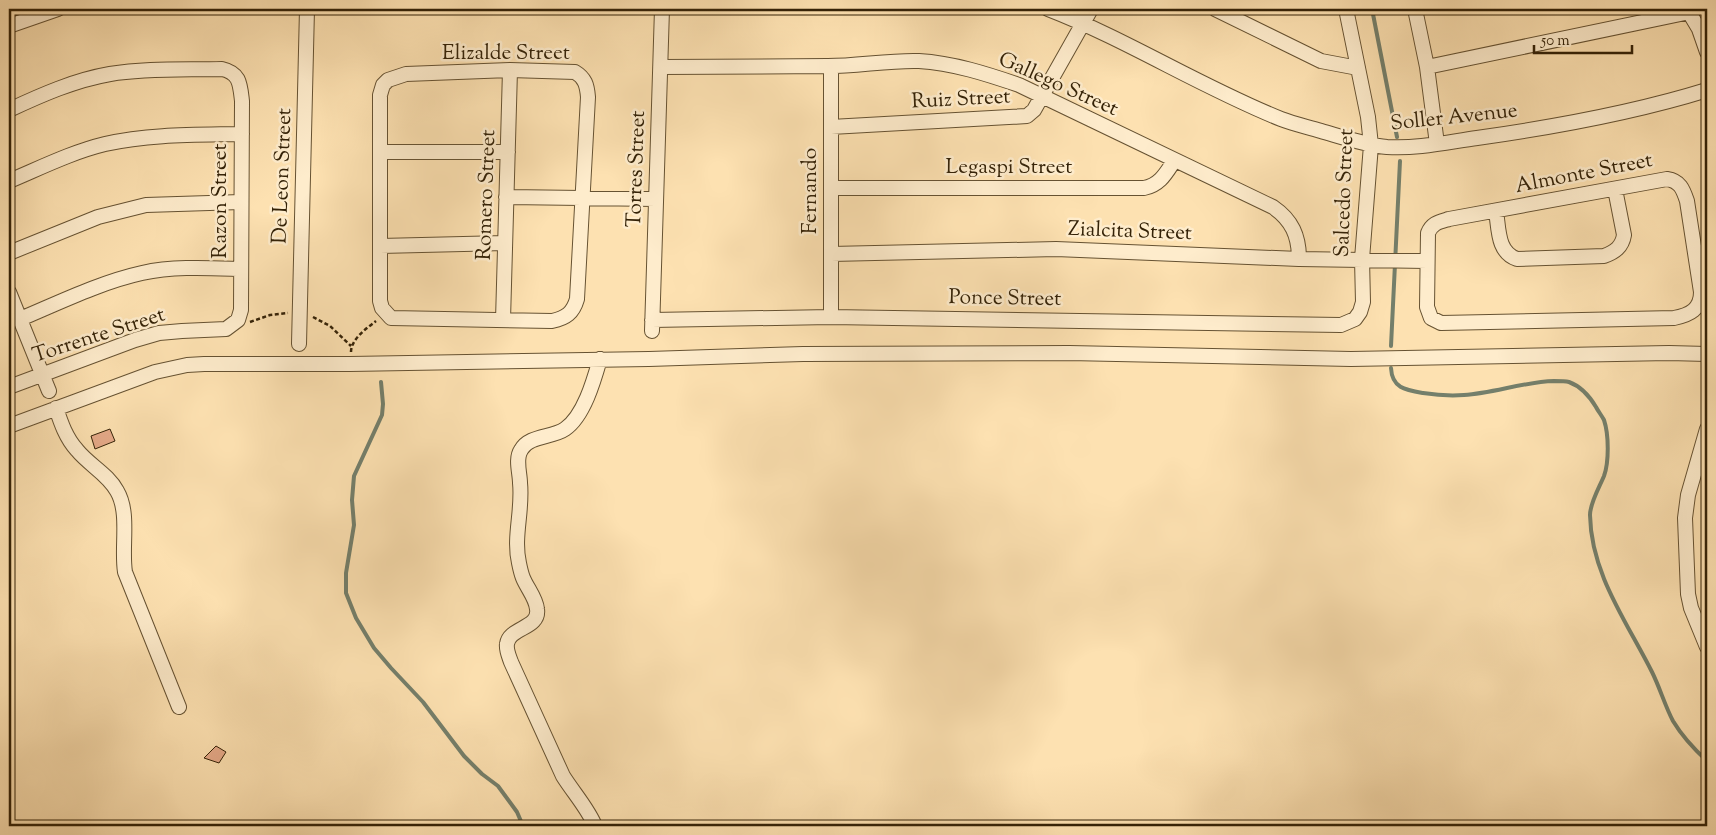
<svg xmlns="http://www.w3.org/2000/svg" width="1716" height="835" viewBox="0 0 1716 835" font-family="'Sorts Mill Goudy',serif">
<rect width="100%" height="100%" fill="#fde1b1"/>
<filter id="stains"><feTurbulence type="fractalNoise" baseFrequency=".004" numOctaves="4"/><feColorMatrix values="0 0 0 0 .2 0 0 0 0 .09 0 0 0 0 .02 0 0 0 .5 -.17"/></filter>
<radialGradient id="worn" r=".72"><stop offset=".6" stop-color="#630" stop-opacity="0"/><stop offset="1" stop-color="#630" stop-opacity=".3"/></radialGradient>
<g fill="none" stroke-linecap="round" stroke-linejoin="round">
<path stroke="#747f6b" stroke-width="4" d="M1372,9L1397,137
M1391,346L1400,161
M1391,368C1392,388 1405,390 1423,393C1436,395 1450,396 1464,395C1494,393 1523,382 1554,381C1558,381 1565,381 1569,382C1580,386 1590,397 1596,407C1598,411 1602,416 1604,420C1609,435 1609,462 1604,476C1599,488 1590,503 1590,515C1591,574 1627,622 1652,672C1660,688 1665,706 1673,721C1682,736 1694,749 1707,761
M381,382L383,404L382,415L354,476L352,500L354,525L346,573V593L356,618L374,648L391,668L423,702L464,756L482,774L498,786L517,812L523,826"/>
</g>
<path fill="#e6aa89" stroke="#342207" d="M110,429L115,441L95,449L91,436Z
M216,746L226,752L219,763L204,758Z"/>
<g fill="none" stroke-linecap="round" stroke-linejoin="round">
<defs>
<path id="minor" d="M1048,9C1128,40 1201,87 1281,119C1294,124 1308,127 1321,131C1342,137 1365,145 1387,147C1417,149 1448,142 1477,138C1555,127 1633,113 1707,90
M1215,9L1321,61L1358,68
M1415,9L1427,67L1437,144
M1687,9L1699,29L1707,52
M9,26L58,9
M831,66V317
M661,67C716,67 772,66 828,66C858,66 889,60 919,61C953,63 987,74 1019,85L1273,207C1292,220 1299,236 1299,259
M1427,67L1690,12
M510,70L575,72C585,78 587,85 588,97L577,299C573,313 566,318 552,321L391,318L382,308L380,301V95L383,85L388,80L406,74Z
M9,110C41,95 75,80 110,74C147,68 185,70 222,69C240,73 240,84 242,101L241,310L238,320L226,329L182,331L159,333L135,340L9,387
M831,127L1027,116L1034,110L1091,9
M380,152H508
M1667,179C1680,181 1683,189 1687,201L1701,292C1701,309 1690,315 1674,318L1441,323L1431,318L1427,307L1428,233C1432,223 1439,222 1449,219Z
M9,181C40,168 72,152 105,144C150,134 196,135 242,134
M831,188H1144C1160,185 1166,173 1174,161
M506,197L656,199
M1496,211C1499,229 1497,252 1517,259L1604,256C1615,252 1622,247 1624,235L1615,189
M380,246L505,243
M9,253L98,217L146,205L241,202
M831,254L1056,249L1299,259L1427,261
M9,292L49,391
M20,319C58,303 101,282 142,273C174,266 208,268 241,269
M503,320L510,70
M652,320L831,317L1341,325L1355,319L1360,312L1363,302L1362,259L1371,145L1368,117L1346,9
M652,331L662,9
M299,344L307,9
M56,408C61,423 66,438 77,450C89,465 108,474 117,491C130,513 121,547 125,572L179,707
M9,426L155,372L187,365L204,364H350L649,359L803,354L1069,353L1351,359L1669,353L1707,354
M1707,429L1688,495L1685,518L1688,594L1691,608L1707,647
M595,826C589,810 573,792 563,776L511,662C509,656 506,650 507,644C509,627 540,629 537,609C536,598 527,588 523,578C521,573 520,568 519,563C513,537 523,510 520,483C520,473 515,459 521,450C529,435 552,438 565,429C584,416 594,380 600,359"/>
</defs>
<use href="#minor" stroke="#665232" stroke-width="16"/>
<path stroke="#342207" stroke-width="2.5" stroke-dasharray="4 2.5" stroke-linecap="butt" d="M313,317L330,326L351,346
M250,322L270,315L288,313
M351,352C351,339 367,328 376,321"/>
<use href="#minor" stroke="#feeccc" stroke-width="14"/>
</g>
<g text-anchor="middle" dominant-baseline="central" stroke-width="5" stroke-linejoin="round" paint-order="stroke">
<g font-size="21" fill="#342207" stroke="#feeccc">
<text x="506" y="54">Elizalde Street</text>
<text transform="translate(1058 85) rotate(24)">Gallego Street</text>
<text transform="translate(961 100) rotate(-3)">Ruiz Street</text>
<text transform="translate(1454 118) rotate(-6)">Soller Avenue</text>
<text x="1009" y="168">Legaspi Street</text>
<text transform="translate(637 169) rotate(-88)">Torres Street</text>
<text transform="translate(1584 174) rotate(-11)">Almonte Street</text>
<text transform="translate(283 176) rotate(-88)">De Leon Street</text>
<text transform="translate(811 191) rotate(-90)">Fernando</text>
<text transform="translate(1345 193) rotate(-88)">Salcedo Street</text>
<text transform="translate(487 195) rotate(-88)">Romero Street</text>
<text transform="translate(221 201) rotate(-90)">Razon Street</text>
<text transform="translate(1130 232) rotate(2)">Zialcita Street</text>
<text transform="translate(1005 299) rotate(1)">Ponce Street</text>
<text transform="translate(99 336) rotate(-18)">Torrente Street</text>
</g>
</g>
<rect width="1716" height="835" fill="none" stroke="#fde1b1" stroke-width="30"/>
<rect x="10" y="10" width="1696" height="815" fill="none" stroke="#342207" stroke-width="2.5"/>
<rect x="15" y="15" width="1686" height="805" fill="none" stroke="#342207"/>
<path d="M1534 45v8h98v-8" fill="none" stroke="#342207" stroke-width="2.5"/>
<text x="1541" y="45" font-size="15" fill="#342207" stroke="#feeccc" stroke-width="4" paint-order="stroke">50 m</text>
<rect width="100%" height="100%" filter="url(#stains)"/>
<rect width="100%" height="100%" fill="url(#worn)"/>
</svg>
